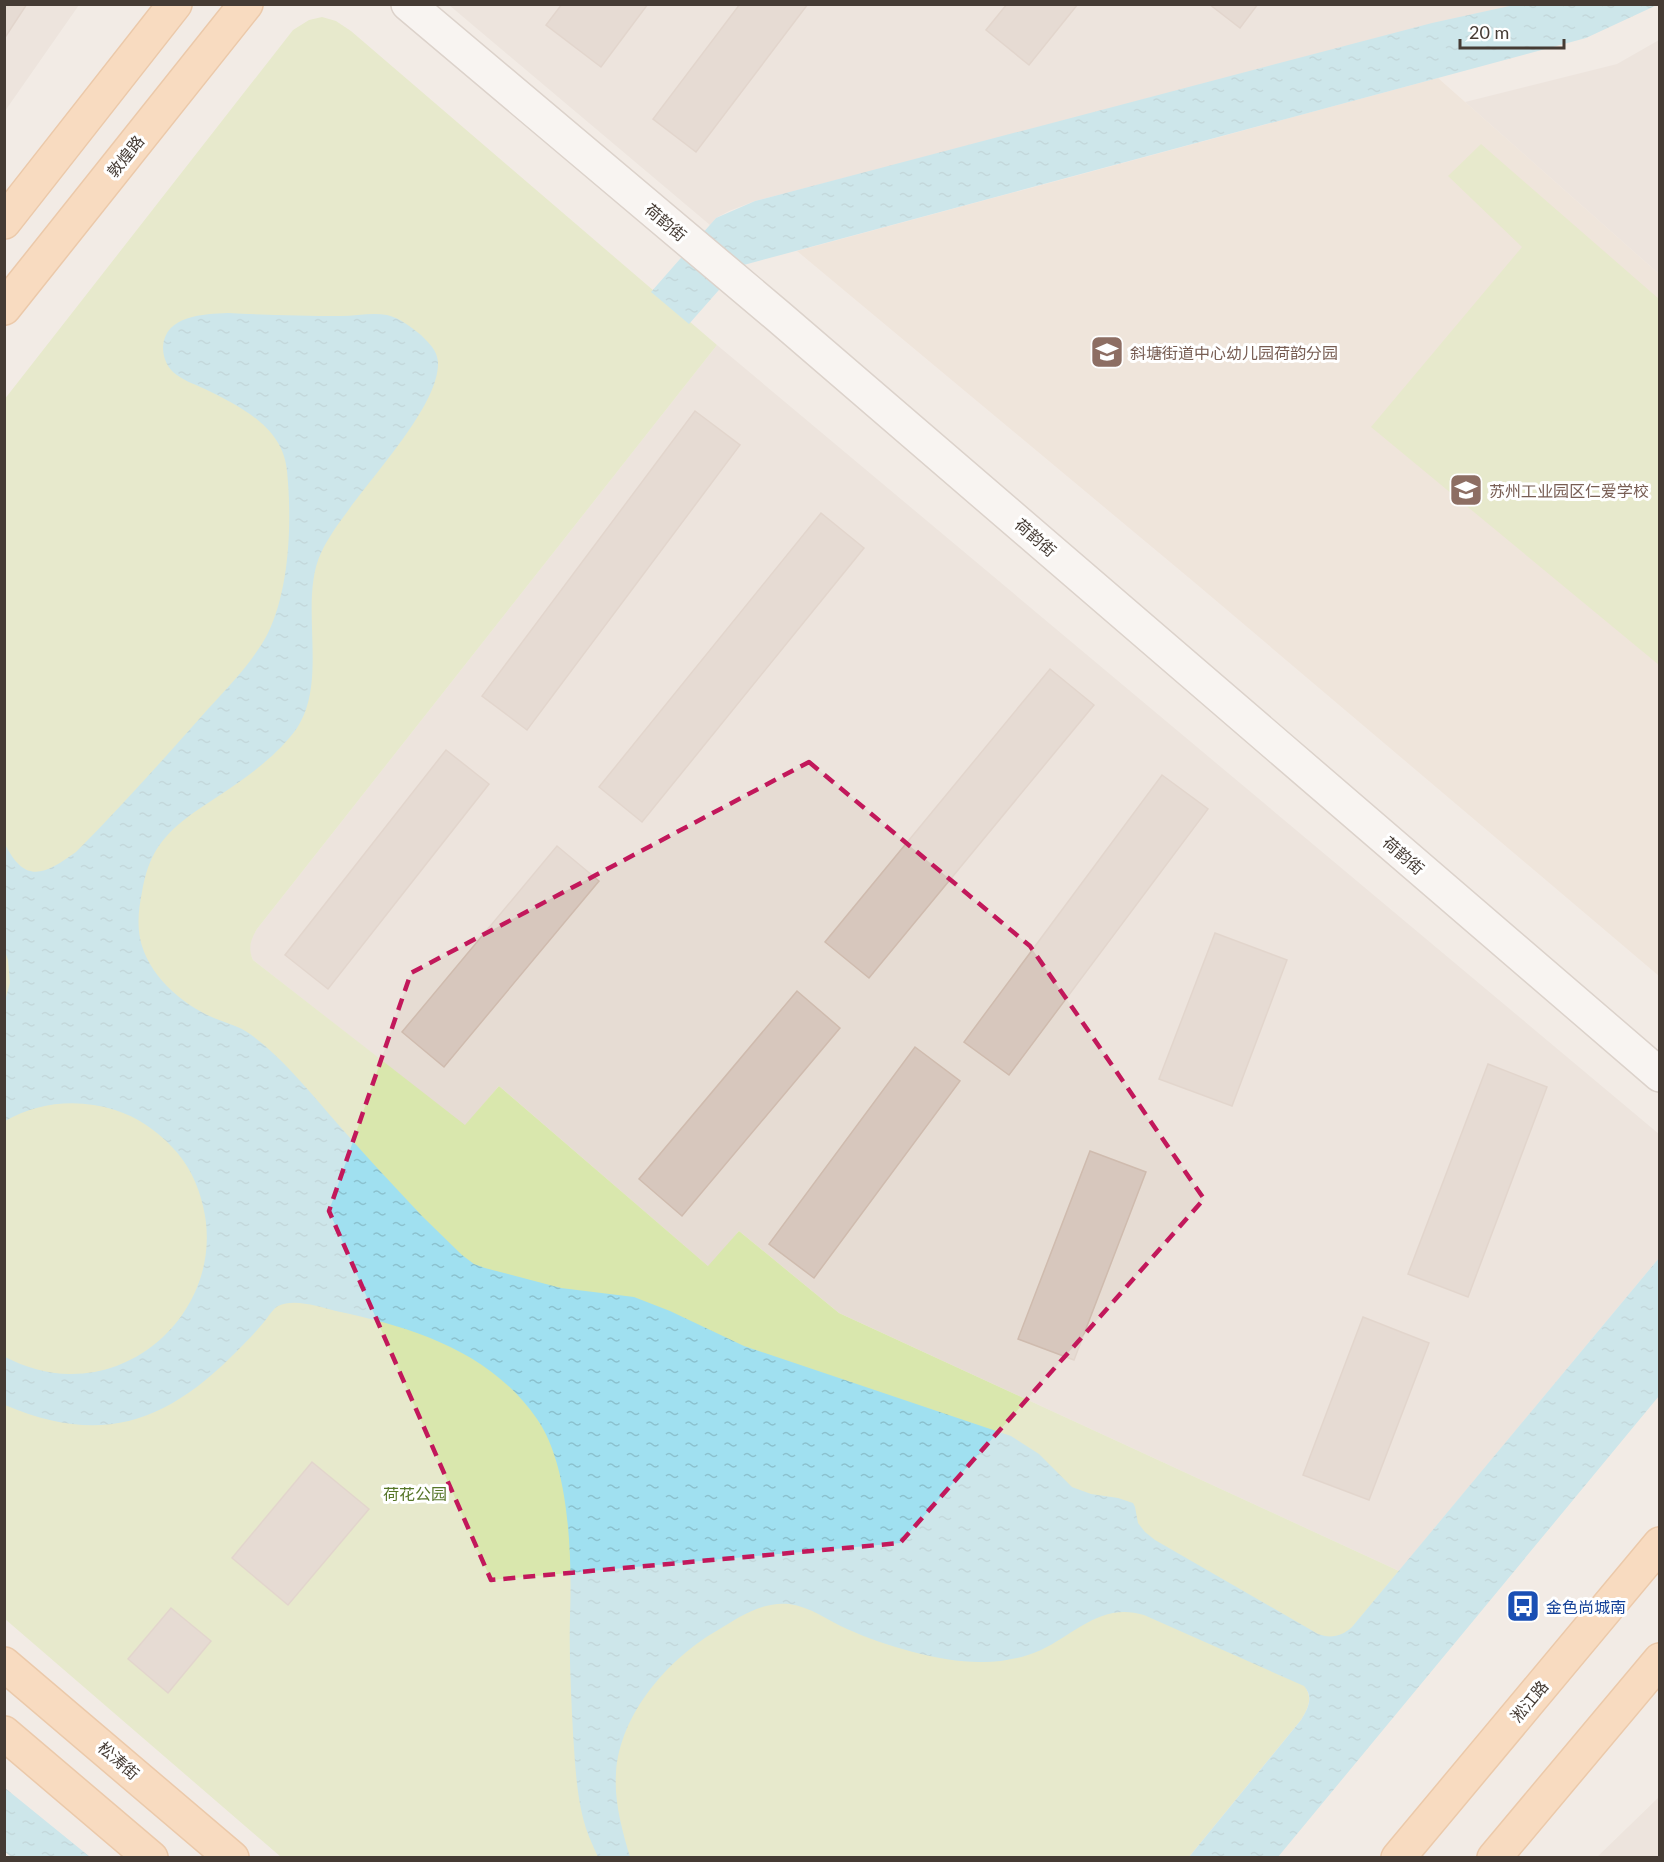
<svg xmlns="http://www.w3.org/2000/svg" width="1664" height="1862" viewBox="0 0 1664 1862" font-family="Lato,'Noto Sans SC',sans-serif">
<defs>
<pattern id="water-ripples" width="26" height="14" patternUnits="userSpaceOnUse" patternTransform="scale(1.5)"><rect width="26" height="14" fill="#a0e0f0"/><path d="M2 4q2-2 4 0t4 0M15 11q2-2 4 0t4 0" fill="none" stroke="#8bc1ce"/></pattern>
</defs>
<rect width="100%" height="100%" fill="#f2ebe5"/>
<path fill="#e6dcd3" d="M5,5H79L5,111Z
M449,5H1518L755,201L729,211L716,218L710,225Z
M1659,40V274L1465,102L1617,64Z
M717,345L1659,1134V1258L1399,1571L839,1313L739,1231L709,1267L499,1086L465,1126L253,960L249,950L251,939L257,929Z
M1659,1797V1857H1597Z"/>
<path fill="#ecddce" d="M1438,78L1659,274V976L1194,582L797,251Z"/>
<path fill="#d9e7ad" d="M322,17L336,21L351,31L717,345L257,929C250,941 248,948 253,960L465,1125L499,1086L708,1266L739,1231L839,1313L1399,1571L1304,1685C1313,1697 1309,1708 1301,1720L1189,1857H281L5,1619L4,400L293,30L309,20Z
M1481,144L1659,299V665L1371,427L1522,247L1448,176Z"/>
<path fill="url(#water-ripples)" d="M1514,5H1657L1586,38L740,266L689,324L651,292L716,218L755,201L1432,23Z
M228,313C265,315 303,316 341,316C356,316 372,312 387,315C400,318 411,327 421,335C429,343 437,350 438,362C440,414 344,502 321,553C298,602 329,680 297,728C277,756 246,778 217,797C193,813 168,828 154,854C148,865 144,879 142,892C139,907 137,922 140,938C147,974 181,1004 214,1018C226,1023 239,1026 250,1034C280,1056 304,1085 329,1114C359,1149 391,1183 422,1216L462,1255L474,1264L485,1268L561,1288L634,1297L670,1311L744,1346L1011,1436L1039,1454L1072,1487L1091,1494L1118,1498L1133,1503L1135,1507L1138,1523L1145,1532L1155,1540L1318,1634C1331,1639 1342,1636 1352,1627L1659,1258V1396L1278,1857H1189L1301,1720C1308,1709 1314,1697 1304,1686L1144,1615C1102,1602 1076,1633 1041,1650C1023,1658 1003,1662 983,1662C943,1663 885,1646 847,1629C827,1620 811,1607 789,1604C763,1601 739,1617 718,1630C669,1658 620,1713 616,1773C614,1801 622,1830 630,1857H598C592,1844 586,1831 583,1818C576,1790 575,1761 573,1733C571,1694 569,1655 570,1616C572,1559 570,1466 537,1419C490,1351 412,1327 336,1311C319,1307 295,1298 278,1306C272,1310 269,1316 264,1322C254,1334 243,1345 231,1357C161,1426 97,1444 5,1405V1357C25,1367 47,1374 70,1374C156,1375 224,1291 203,1206C198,1184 188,1163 172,1147C156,1130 137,1117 115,1110C78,1098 38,1102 5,1121L4,1004L10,983L8,960L4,948V842C25,886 45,874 76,852C119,809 160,763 200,718C223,692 252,664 268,633C290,588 292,520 287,471C283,427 241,407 205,389C194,384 182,380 173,372C166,365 163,356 163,347C165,315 204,314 228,313Z
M4,1788H5L90,1857H11L5,1852Z"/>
<path fill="#d7c7bd" stroke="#cfbbae" stroke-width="1.5" d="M4,4H27L4,39Z
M562,4H648L601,67L546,25Z
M740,4H808L696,152L653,119Z
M1007,4H1078L1029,65L986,30Z
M1209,4H1258L1240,28Z
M695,411L740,445L527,730L482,696Z
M821,513L864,548L642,822L599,787Z
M1050,669L1094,705L869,978L825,942Z
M446,750L489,784L328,989L285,955Z
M1162,775L1208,809L1009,1075L964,1042Z
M557,846L599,881L444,1067L402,1032Z
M1215,933L1287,960L1232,1106L1159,1079Z
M797,991L840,1028L682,1216L639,1179Z
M915,1047L960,1081L814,1278L769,1244Z
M1488,1064L1547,1087L1468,1297L1408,1274Z
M1090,1151L1146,1172L1074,1360L1018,1339Z
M1363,1317L1429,1343L1369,1500L1303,1475Z
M312,1462L369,1509L288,1605L232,1558Z
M171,1608L211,1641L168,1693L128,1659Z"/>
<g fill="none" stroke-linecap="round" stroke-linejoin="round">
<defs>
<path id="minor" d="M408,4L778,316L1660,1075"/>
<path id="major" d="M4,222L175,4
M4,308L246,4
M4,1664L232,1858
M4,1733L151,1858
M1398,1858L1660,1544
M1494,1858L1660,1660"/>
</defs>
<use href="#minor" stroke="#c1b4aa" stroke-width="36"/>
<use href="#major" stroke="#e3a062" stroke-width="36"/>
<use href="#minor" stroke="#fff" stroke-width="33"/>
<use href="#major" stroke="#fec892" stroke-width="33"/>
</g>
<path d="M0 0H1664V1862H0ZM809,762L1030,946L1204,1199L900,1543L491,1580L329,1211L411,973Z" fill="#f2ebe5" fill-opacity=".55" fill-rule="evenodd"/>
<path fill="none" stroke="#c2185b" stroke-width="4.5" stroke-dasharray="12 8" stroke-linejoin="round" d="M809,762L1030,946L1204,1199L900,1543L491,1580L329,1211L411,973Z"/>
<defs>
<symbol id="school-square" viewBox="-11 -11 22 22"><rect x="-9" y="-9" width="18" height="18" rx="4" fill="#8d6e63" stroke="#fff"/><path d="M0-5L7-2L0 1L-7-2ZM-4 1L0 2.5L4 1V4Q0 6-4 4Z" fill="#fff"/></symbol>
<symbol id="bus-square" viewBox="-11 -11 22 22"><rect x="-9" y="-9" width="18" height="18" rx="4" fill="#1a4fb4" stroke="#fff"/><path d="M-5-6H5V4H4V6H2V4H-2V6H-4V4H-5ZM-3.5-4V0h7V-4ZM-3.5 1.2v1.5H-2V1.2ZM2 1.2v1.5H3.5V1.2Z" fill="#fff"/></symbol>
</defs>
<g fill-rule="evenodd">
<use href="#school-square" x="1088" y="333" width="38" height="38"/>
<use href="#school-square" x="1447" y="471" width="38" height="38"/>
<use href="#bus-square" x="1504" y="1587" width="38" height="38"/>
</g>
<g text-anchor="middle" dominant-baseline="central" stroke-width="6" stroke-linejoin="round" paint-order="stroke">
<g font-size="16" fill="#453b34" stroke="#fff">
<text transform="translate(125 156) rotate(-51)">敦煌路</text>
<text transform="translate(666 222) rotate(40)">荷韵街</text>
<text transform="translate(1036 537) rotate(41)">荷韵街</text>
<text transform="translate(1404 855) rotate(41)">荷韵街</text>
<text transform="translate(1529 1701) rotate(-50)">淞江路</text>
<text transform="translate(119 1760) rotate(41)">松涛街</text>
</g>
<g font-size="16" fill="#785e54" stroke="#fff" text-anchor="start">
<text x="1130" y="352">斜塘街道中心幼儿园荷韵分园</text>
<text x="1489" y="490">苏州工业园区仁爱学校</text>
</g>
<g font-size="16" fill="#567628" stroke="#fff">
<text x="415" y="1493">荷花公园</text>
</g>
<g font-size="16" fill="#164399" stroke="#fff" text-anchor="start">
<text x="1546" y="1606">金色尚城南</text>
</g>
</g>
<rect width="1664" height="1862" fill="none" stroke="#453b34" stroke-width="12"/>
<path d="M1460 39v9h104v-9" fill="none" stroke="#453b34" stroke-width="3"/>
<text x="1469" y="39" font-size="18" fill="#453b34" stroke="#ffffff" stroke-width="4.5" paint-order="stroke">20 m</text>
</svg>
